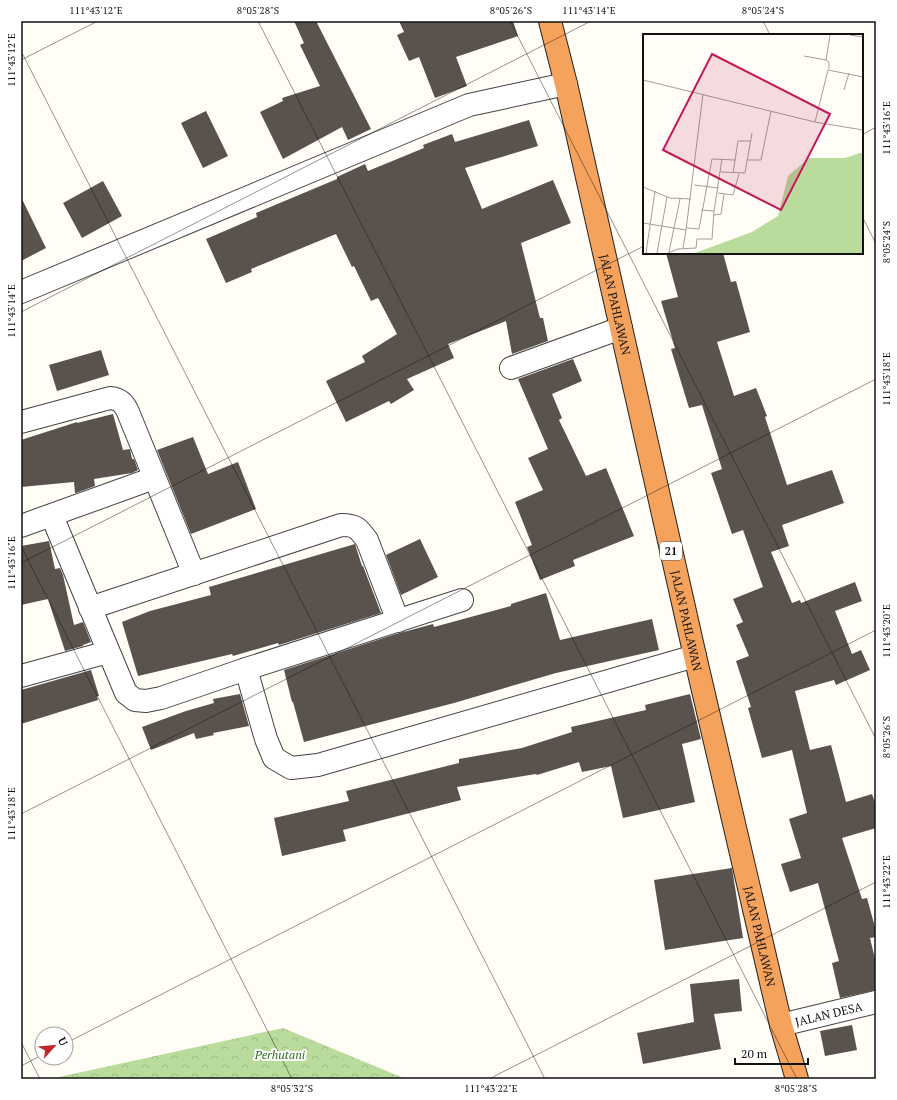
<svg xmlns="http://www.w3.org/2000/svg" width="897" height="1100" viewBox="0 0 897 1100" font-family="'PT Serif',serif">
<defs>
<pattern id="forest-crowns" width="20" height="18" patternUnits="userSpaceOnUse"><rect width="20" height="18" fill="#b9dc9c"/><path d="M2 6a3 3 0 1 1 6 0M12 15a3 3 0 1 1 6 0" fill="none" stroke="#9ebc85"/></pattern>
</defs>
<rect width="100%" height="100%" fill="#fffdf5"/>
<path fill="url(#forest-crowns)" d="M283,1028L406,1079H50Z"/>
<path fill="#5a524d" d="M294,21H316L371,129L348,140L342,127L283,159L260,112L283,101L282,98L320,86L300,45L304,43Z
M399,21H513L518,36L456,57L467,86L435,98L419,57L409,61L397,35L404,32Z
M206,111L228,156L203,168L181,123Z
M529,120L538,146L465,168L482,209L553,180L571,223L521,243L540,318H543L548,341L512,354L506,321L448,344L454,358L407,379L414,390L391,404L389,401L346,422L326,381L365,362L362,356L397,334L378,298L371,301L354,266L352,267L336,234L251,269L252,272L226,283L206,239L257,217L256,213L337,179V177L365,164L368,171L424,148L423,145L452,134L455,142Z
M103,181L122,216L82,238L63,203Z
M21,197L46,248L21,261Z
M666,253H723L731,282L736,281L750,332L717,342L734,396L756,388L767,416L765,417L787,485L832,470L844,503L782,525L789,546L771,552L792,603L800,600L801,603L855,582L862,601L835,611L852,654L861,650L870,670L836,685L834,680L795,691L810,750L831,745L846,802L872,794L876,805V828L842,838L862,899L867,898L876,931V937L870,938L876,963V990L840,998L832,963L839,961L818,883L790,892L781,864L801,858L789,819L807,813L792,750L762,758L748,708L751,707L736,661L749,656L736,625L743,622L733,599L763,587L743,530L732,534L711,473L722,469L702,405L689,408L671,349L675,348L661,301L678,297Z
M101,350L109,375L57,391L49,365Z
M573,359L582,381L552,394L562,418L559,420L586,476L606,468L634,536L573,560L575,566L540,580L527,547L532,545L515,502L543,490L528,458L548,449L518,379Z
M113,414L123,450L130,449L132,459H134L138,470L132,473L94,479L95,486L76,493H75L74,482L21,487V440L77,422V423Z
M193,437L208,474L238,462L256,509L191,534L157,450Z
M420,539L438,577L401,595L386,555Z
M49,541L55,569L60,568L63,575L74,625L83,622L91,642L83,645V646L65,651L48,599L21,605V546Z
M355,544L362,566H363L381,613L279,645L278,643L233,656L232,654L138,676L122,622L150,611L211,595L209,587Z
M546,593L560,640L652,619L659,650L556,673L454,703L304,742L293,702H292L284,670L396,634L433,624L434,627L511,606V604Z
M91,670L99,696H97L98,700L21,724V690Z
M240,694L249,726L213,733L214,735L196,739L194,733L151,750L142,727L186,711L214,703L213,699Z
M690,694L701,739L682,744L695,802L623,818L611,766L582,772L579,762L537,775L536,774L457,787L461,800L343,830L346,841L282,856L274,818L349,801L346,791L459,763V759L522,748L572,732L571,727L646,710L645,705Z
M732,868L743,938L665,950L654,880Z
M739,979L742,1011L714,1014L721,1049L643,1064L637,1033L694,1022L690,984Z
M852,1025L857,1050L825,1056L820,1031Z"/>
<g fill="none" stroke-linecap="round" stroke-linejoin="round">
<defs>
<g id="minor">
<path d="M21,292L469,105L566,84"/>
<path d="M511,368L621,328"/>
<path d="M21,422L110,398C120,399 124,403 128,412L194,574"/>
<path d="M52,516L126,693L135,700L146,701L161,698L246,669L462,600"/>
<path d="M21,526L154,478"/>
<path d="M90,608L341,525C356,525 358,528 367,540L398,621"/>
<path d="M246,669L266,739L274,758L291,768L318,765L695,656"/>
<path d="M21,676L108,652"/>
<path id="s1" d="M781,1025L876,1002"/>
</g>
<g id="highway">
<path id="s2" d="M550,21L566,84L695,656L781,1025L797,1079"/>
</g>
</defs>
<use href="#minor" stroke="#444" stroke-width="24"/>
<use href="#highway" stroke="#222" stroke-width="24"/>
<use href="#minor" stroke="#fff" stroke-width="22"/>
<use href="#highway" stroke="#f5a25d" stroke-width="22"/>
</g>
<path fill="none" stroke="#111" stroke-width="1" stroke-opacity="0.45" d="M258,21L797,1079M510,21L876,739M763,21L770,35M21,51L545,1079M21,60L98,21M862,135L876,127M862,216L876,244M21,312L591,21M21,546L292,1079M21,563L644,246M21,814L876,379M21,1042L40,1079M66,1043L876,630M21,1066L42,1055M489,1079L876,882"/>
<g text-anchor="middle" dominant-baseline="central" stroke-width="4" stroke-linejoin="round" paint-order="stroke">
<rect fill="#fff" stroke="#585858" stroke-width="1" x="660" y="542" width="22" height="18" rx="3"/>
<g font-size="11" font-weight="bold" fill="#111">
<text x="671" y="551">21</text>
</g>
<g font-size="12" fill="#111" stroke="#fff">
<text stroke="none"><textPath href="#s2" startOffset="291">JALAN PAHLAWAN</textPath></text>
<text stroke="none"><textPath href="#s2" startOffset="615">JALAN PAHLAWAN</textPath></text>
<text stroke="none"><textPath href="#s2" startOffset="939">JALAN PAHLAWAN</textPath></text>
<text stroke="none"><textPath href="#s1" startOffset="49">JALAN DESA</textPath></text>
</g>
<g font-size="12" font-style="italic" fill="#2f6b1f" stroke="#fff">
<text x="280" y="1054">Perhutani</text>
</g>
</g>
<g transform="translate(643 34)">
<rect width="220" height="220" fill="#fffdf5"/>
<path d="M217,119H220V219H52L109,198L135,182L145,142L166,124H202Z" fill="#b9dc9c"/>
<path fill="none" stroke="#a09f9a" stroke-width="1" d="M207,1L220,3M161,22L183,26M186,35V28L183,26L187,1M0,46L172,88L220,96M201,56L206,39M172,88L185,36L220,43M105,126H118L128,77M78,138L102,139L109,99M90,139L95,107H108M51,151L76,154M0,153L27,164L48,165M75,159L90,161L96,140M58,176L71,177M71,181L78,180L81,160M0,189L43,196L60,60M44,194L56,195L69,125L92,126M40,214L43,196M26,218L37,165M3,219L12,157M14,219L24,163M25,219L35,215L53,214L54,205H69L71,177L79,125"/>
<path fill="#c2185b" fill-opacity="0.15" stroke="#c2185b" stroke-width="2" d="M69,20L187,80L138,176L20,116Z"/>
<rect width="220" height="220" fill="none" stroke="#111" stroke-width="2"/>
</g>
<rect width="897" height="1100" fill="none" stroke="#ffffff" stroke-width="44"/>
<g transform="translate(54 1046) rotate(63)"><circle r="19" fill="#ffffff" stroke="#a0a0a0"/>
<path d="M0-3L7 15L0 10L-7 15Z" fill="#c4262e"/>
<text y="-6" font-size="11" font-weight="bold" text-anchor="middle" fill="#111111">U</text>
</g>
<path d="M735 1058v6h73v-6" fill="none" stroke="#111111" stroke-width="2"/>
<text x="741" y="1058" font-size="12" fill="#111111" stroke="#ffffff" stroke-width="3" paint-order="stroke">20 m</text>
<rect x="22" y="22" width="853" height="1056" fill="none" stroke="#111" stroke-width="1.5"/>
<g font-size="10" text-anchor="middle" fill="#111">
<text x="96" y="14">111°43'12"E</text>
<text x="258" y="14">8°05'28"S</text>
<text x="511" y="14">8°05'26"S</text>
<text x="589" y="14">111°43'14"E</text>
<text x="763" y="14">8°05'24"S</text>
<text transform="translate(11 60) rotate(-90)" y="4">111°43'12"E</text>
<text transform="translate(886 128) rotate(-90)" y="4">111°43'16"E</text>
<text transform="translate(886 242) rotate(-90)" y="4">8°05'24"S</text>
<text transform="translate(11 311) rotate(-90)" y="4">111°43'14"E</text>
<text transform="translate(886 379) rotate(-90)" y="4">111°43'18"E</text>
<text transform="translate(11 563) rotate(-90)" y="4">111°43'16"E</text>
<text transform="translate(886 631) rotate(-90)" y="4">111°43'20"E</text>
<text transform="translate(886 737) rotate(-90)" y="4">8°05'26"S</text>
<text transform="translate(11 814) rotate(-90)" y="4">111°43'18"E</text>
<text transform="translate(886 882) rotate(-90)" y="4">111°43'22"E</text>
<text x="292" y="1092">8°05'32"S</text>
<text x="491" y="1092">111°43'22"E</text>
<text x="796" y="1092">8°05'28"S</text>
</g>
</svg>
